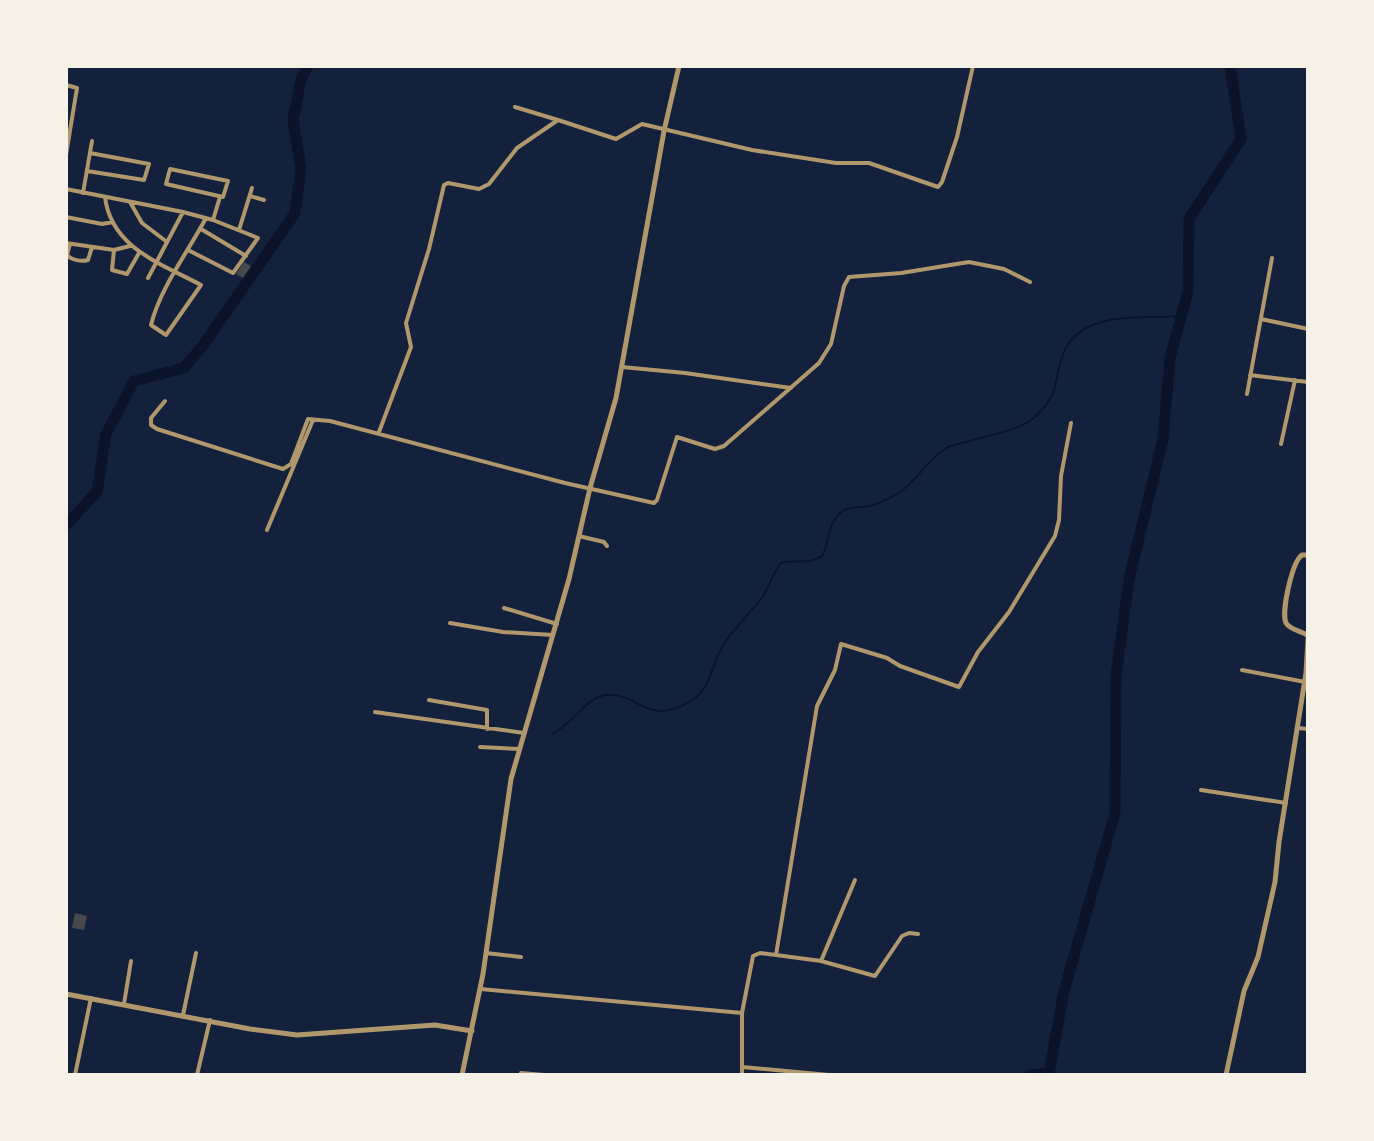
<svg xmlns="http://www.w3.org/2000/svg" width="1374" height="1141" viewBox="0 0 1374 1141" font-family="Rubik,sans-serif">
<rect width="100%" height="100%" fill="#14213d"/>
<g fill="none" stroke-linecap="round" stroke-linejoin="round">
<path stroke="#0b132b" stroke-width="2" d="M552,734C573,724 587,697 605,695C639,691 647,729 692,700C710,689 712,665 722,647C729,633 750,614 761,599C770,587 772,573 782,562L811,561L822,556C829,544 828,525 838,515C848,504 861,509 874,505C881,502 890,498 897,494C918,481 927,459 948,447C971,439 1019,432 1035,417C1060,393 1053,385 1062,357C1077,309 1143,319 1182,316"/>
<path stroke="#0b132b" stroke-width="11" d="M66,525L97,492L106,434L134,381L184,368L204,344L295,213L301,169L293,120L301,79L308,66
M1030,1075L1049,1073L1064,991L1115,813L1116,676L1129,579L1163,439L1170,358L1188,291L1189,219L1241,139L1230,66"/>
</g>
<path fill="#48494c" d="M244,262L251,266L243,278L236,274Z
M75,913L87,916L84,930L72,928Z"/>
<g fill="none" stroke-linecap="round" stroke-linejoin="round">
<path stroke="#b1986c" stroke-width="4" d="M66,85L77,88L66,155
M515,107L558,120
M170,169L228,181L223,197L166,184Z
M87,171L144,180L149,164L90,153
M66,189L183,212L213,220L258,238L233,273L188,250
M83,193L92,141
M250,196L264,200
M105,197C111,248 162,264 201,285L166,335L151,325C160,288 188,252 206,218
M130,202L142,223L167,242
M66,217L102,224L113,222
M213,220L220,197
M201,229L246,256
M239,230L252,188
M66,243L114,250L130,246
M70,244L67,255C71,260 82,262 88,260L92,247
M114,250L112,270L127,274L139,253
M148,278L183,212
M1261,319L1308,329
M622,367L685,373L791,388
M1250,375L1308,382
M1247,394L1272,258
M165,401L151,418V425L157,429L283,469L291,464L308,419L330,421L565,483L654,503L657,500L677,437L715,449L724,446L819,363L831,344L844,286L849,277L901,273L969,262L1004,269L1030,282
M379,432L411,347L406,323L429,249L444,185L448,183L479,189L489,184L517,148L558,120L616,139L642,124L752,150L836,163H869L938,187L942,182L957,137L973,66
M1281,444L1295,380
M267,530L313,420
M579,536L604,542L607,546
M504,608L557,624
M450,623L503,632L553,635
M1242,670L1305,682
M429,700L487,710V729
M375,712L524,733
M1298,728L1308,729
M480,747L520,749
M1201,790L1286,803
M486,953L521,957
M776,955L821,961L875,976L902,936L909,933L918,934
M821,961L855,880
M481,989L742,1013
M124,1004L131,961
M183,1015L196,953
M742,1067L829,1075
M521,1073L544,1075
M75,1075L91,998
M197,1075L210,1020
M742,1075V1013L753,956L760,953L776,955L817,706L835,670L841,644L887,658L900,666L959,687L978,652L1009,612L1055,536L1059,520L1061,476L1071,423"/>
<path stroke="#b1986c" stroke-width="5" d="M1308,555H1302C1292,562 1281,612 1286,623C1291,631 1302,630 1308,636
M66,994L250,1029L297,1035L435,1025L472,1031
M462,1075L483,974L511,779L569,579L590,488L616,398L664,131L679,66
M1226,1075L1244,991L1258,957L1275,882L1279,842L1306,673L1308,639"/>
</g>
<rect width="1374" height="1141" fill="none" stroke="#f6f1e7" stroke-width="136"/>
</svg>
